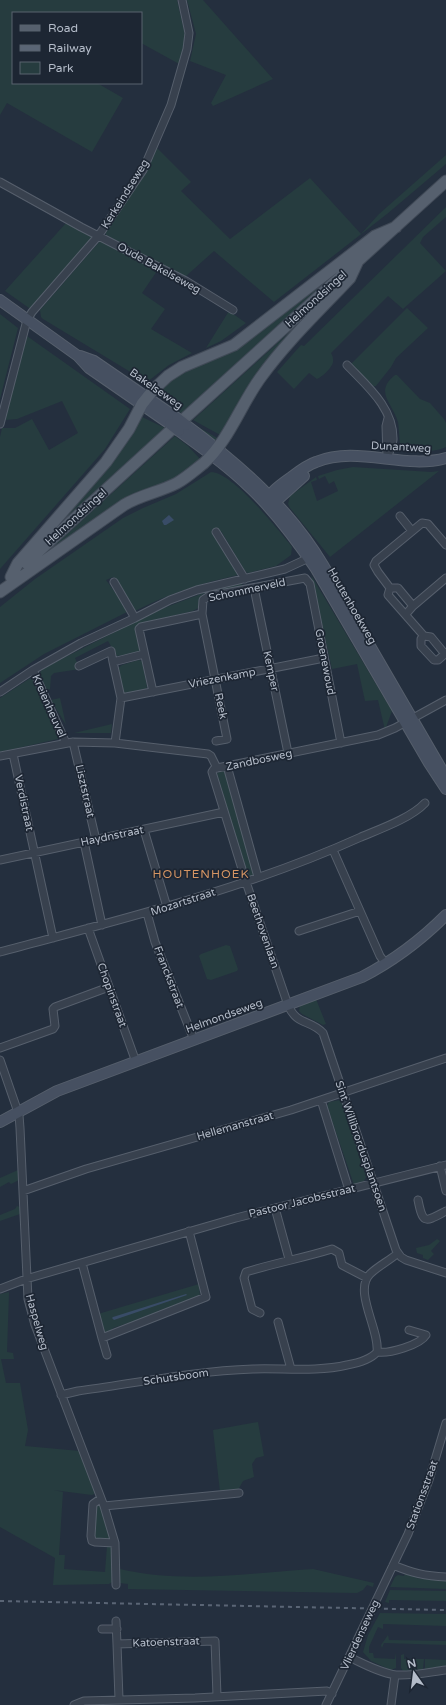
<svg xmlns="http://www.w3.org/2000/svg" width="446" height="1705" viewBox="0 0 446 1705" font-family="'Varela Round',sans-serif">
<rect width="100%" height="100%" fill="#242f3e"/>
<path fill="#263c3f" d="M0,0H177L185,35V42L181,65L141,43V13H13V83H97L123,98L92,152L7,103L0,115Z
M187,0H203L273,79L213,106L211,103L226,75L190,61L196,34Z
M157,148L191,182L181,191L230,239L310,178L361,234L379,214L446,155V164L387,214L283,295L274,302L214,251L185,277L106,235V232C124,205 143,178 157,148Z
M446,207V217L423,237L420,243L446,271L403,309L388,296L331,353C332,355 333,357 333,359C335,366 322,377 317,379L309,373L294,389L277,372L301,345L304,346Z
M66,223L92,236V238L31,309L29,308L5,291Z
M100,241L157,271L142,293L165,309L151,329L192,353L169,365L147,382L43,319L41,317L40,310Z
M349,262L182,414L158,390L178,373L226,353Z
M316,308L222,436L193,420Z
M407,308L428,328L396,358L391,367L376,386L371,387L351,365L352,363Z
M229,311L246,323L221,341L206,348Z
M0,314L18,328L0,399Z
M27,336L130,409L105,449L0,569V437L2,428H15L32,419L49,450L78,433L62,401L17,419L5,420Z
M395,375H397L420,399L430,403L444,419L446,423V447C433,453 409,454 400,444C399,437 399,429 398,422C392,402 374,392 395,375Z
M140,416L165,428L44,540Z
M193,424L219,439L216,441Z
M175,436L188,446L201,460L198,464L23,574Z
M353,467L431,472L439,471L330,557L290,508L288,504L290,496L316,477L317,480L311,482L317,501L338,491L334,481L329,484L325,476L319,479L318,476L337,470Z
M211,472C232,472 275,526 289,543L292,547L291,555L276,566L248,573L245,571L221,531L215,535L238,575C202,583 168,594 135,611L113,577L106,580L129,611L44,654L0,683V607L35,579L123,518L143,508L176,494Z
M311,575L392,711L385,730L378,700L365,701L357,664L332,669Z
M240,583H241L243,586L203,594L199,598L198,608L193,611L138,624L136,629L141,649L137,653L117,656L108,641L75,658L80,669L54,673L51,676L50,689L46,692L40,674L41,671L44,668L156,611L206,592Z
M138,660L142,661L147,687L145,690L123,693L118,668L122,665Z
M33,678L60,738L58,739L0,752V698L29,679Z
M60,698L66,725L51,700Z
M112,724L111,733H74Z
M226,770L257,876L248,879L217,773Z
M226,945L230,946L238,969L237,971L211,980L207,979L199,956L201,954Z
M316,999L326,1024L323,1025L302,1014L299,1011L300,1005Z
M340,1100L345,1104L366,1177L364,1181L354,1185L327,1106L329,1102Z
M18,1170L19,1180L11,1184L9,1182L0,1187V1178Z
M17,1206L20,1207V1214L0,1221V1215L15,1209Z
M437,1239L440,1241L431,1251L434,1254L428,1260L423,1258V1255L417,1253L416,1248L429,1245Z
M199,1284L200,1296L180,1303L179,1306L175,1307L173,1306L158,1311L157,1314L153,1315L151,1314L136,1320L135,1323L131,1324L128,1323L113,1328L112,1331L106,1333L103,1330L98,1314Z
M9,1292L7,1352L13,1353L14,1359H1L6,1383H20L28,1430L25,1446L80,1451L96,1493L92,1495L53,1490L63,1492L59,1555H65L64,1569L105,1572L107,1546L110,1545L112,1547V1582L109,1584L53,1585L55,1558L0,1527V1294Z
M258,1422L264,1456L256,1458L252,1464L254,1477L243,1481L238,1490L220,1492L213,1430Z
M99,1503L111,1538L104,1541L98,1540L94,1535L95,1506Z
M313,1569L374,1583L373,1587L367,1585L363,1590L357,1593L128,1589V1584L119,1583L120,1569C183,1584 249,1573 313,1569Z
M405,1574L421,1579H446V1589L390,1587L395,1577L398,1575L404,1576Z
M390,1590L446,1591V1601L389,1600V1603L385,1602Z
M380,1613L446,1614V1626L383,1624V1629L378,1627L369,1647V1653H373L374,1658L395,1659L396,1653V1668L391,1670L371,1661L363,1652L368,1635Z
M388,1635L389,1640L446,1641V1645L384,1643L382,1648L381,1645Z
M404,1654V1659H424L423,1669L403,1671L401,1668V1655Z
M425,1659L446,1660V1666L425,1669Z"/>
<path fill="#394c67" d="M169,515L174,520L166,525H164L162,521Z
M186,1294L187,1295L114,1320L112,1318L113,1317Z"/>
<g fill="none" stroke-linecap="round" stroke-linejoin="round">
<defs>
<path id="street" d="M0,182L81,227L186,281L233,310
M347,365C367,386 394,408 393,440C392,446 389,453 387,458
M0,424L27,320L32,312L99,235L143,170L171,105L187,49L189,33L182,0
M387,456L386,426L388,418
M400,516L412,531
M216,532L245,579
M114,582L135,618
M254,588L288,753
M390,588L378,572L374,565L376,561L422,523L428,524L446,545
M413,606L398,588H390L388,595L424,636L431,637L445,654
M202,614L227,739L216,741
M406,614L413,606L446,578
M424,636L421,639V646L434,660H438L446,653
M113,662L121,698L115,743
M79,666L111,651L113,662L144,654
M33,670L66,743
M0,692L33,670L81,643L135,618L170,600L197,590L285,569L311,557
M153,692L139,629L141,627L202,614L203,600L209,596L305,578L310,584L341,743
M121,698L324,658
M446,700L395,728L378,735L217,768L214,769L212,772L246,882L288,1005C297,1026 310,1019 323,1033L396,1250L401,1257L406,1260L446,1273
M73,742L96,840
M13,754L53,938
M0,756L73,742L115,743L208,754L211,756L217,768
M227,766L258,877
M144,830L167,907
M84,842L102,925
M333,850L380,956L386,964
M0,860L224,812
M147,913L155,942L194,1040
M88,928L136,1062
M299,931L360,911
M0,952C122,919 246,889 361,837C380,829 411,818 425,803
M0,1048L53,1029L55,1026L53,1009L55,1007L109,987
M0,1060L19,1115L20,1128L28,1299L35,1325L104,1506L115,1543L116,1585
M321,1100L349,1190
M440,1166L446,1191
M23,1191L86,1169L291,1110L446,1058
M418,1200C423,1225 425,1222 446,1211
M275,1208L289,1259
M82,1263L102,1338L206,1297L189,1231
M0,1289L26,1279L236,1218L446,1165
M260,1313L252,1309L244,1278L246,1272C275,1263 303,1258 332,1249L339,1253L342,1265L367,1278
M278,1322L291,1369
M102,1338L107,1355
M377,1352C389,1354 420,1345 426,1335L409,1330
M61,1395L78,1391C136,1383 195,1371 253,1369C284,1368 317,1372 347,1365C358,1363 370,1360 377,1352C380,1330 353,1291 370,1274C378,1266 389,1261 398,1253
M100,1499L93,1504L91,1536L92,1541L95,1542L115,1543
M104,1506L239,1493
M393,1565C412,1573 425,1576 446,1577
M116,1621L117,1644
M102,1629H117
M349,1657C364,1664 380,1673 396,1675C412,1676 430,1672 446,1670
M119,1699L117,1644L215,1641L217,1696
M74,1705L84,1701L195,1698L327,1691L332,1694
M326,1705L408,1534L429,1480L446,1423
M391,1705L395,1675"/>
<path id="secondary" d="M0,300L78,356L89,368L170,424
M80,356L94,361L177,418
M186,425C239,464 289,508 323,565L446,777
M179,431C201,447 224,463 244,482C272,507 295,538 316,569L429,763L446,789
M267,501C271,491 282,484 290,478C298,472 307,465 316,462C358,445 404,470 446,458
M268,504L275,502L304,476
M0,1122L57,1091L362,977C393,961 421,940 446,915"/>
<path id="primary" d="M186,417L446,181
M26,563L170,431
M11,577L18,563L106,462L129,429L142,404L154,389L168,376L182,367L234,345L375,236L396,227
M0,592L124,505C140,495 160,492 177,483C186,478 195,470 204,463C229,440 241,404 261,377C287,341 320,310 350,278L357,263"/>
</defs>
<use href="#street" stroke="#565f6c" stroke-width="9"/>
<use href="#secondary" stroke="#565f6c" stroke-width="12"/>
<use href="#primary" stroke="#414a57" stroke-width="13"/>
<use href="#street" stroke="#38414e" stroke-width="7"/>
<use href="#secondary" stroke="#465061" stroke-width="10"/>
<use href="#primary" stroke="#56606e" stroke-width="11"/>
<path stroke="#5a6575" stroke-width="2" stroke-dasharray="4 4" stroke-linecap="butt" d="M0,1601L446,1610"/>
<defs>
<path id="secondary-bridge" d="M177,418L186,425
M170,424L179,431"/>
</defs>
<use href="#secondary-bridge" stroke="#565f6c" stroke-width="12" stroke-linecap="butt"/>
<use href="#secondary-bridge" stroke="#465061" stroke-width="10"/>
</g>
<g text-anchor="middle" dominant-baseline="central" stroke-width="3.5" stroke-linejoin="round" paint-order="stroke">
<g font-size="11" fill="#b4bcc9" stroke="#1d2633">
<text transform="translate(125 194) rotate(-58)">Kerkeindseweg</text>
<text transform="translate(159 268) rotate(29)">Oude Bakelseweg</text>
<text transform="translate(316 299) rotate(-42)">Helmondsingel</text>
<text transform="translate(156 389) rotate(35)">Bakelseweg</text>
<text transform="translate(401 447) rotate(3)">Dunantweg</text>
<text transform="translate(76 517) rotate(-42)">Helmondsingel</text>
<text transform="translate(247 590) rotate(-12)">Schommerveld</text>
<text transform="translate(352 606) rotate(60)">Houtenhoekweg</text>
<text transform="translate(325 662) rotate(79)">Groenewoud</text>
<text transform="translate(271 671) rotate(78)">Kemper</text>
<text transform="translate(222 678) rotate(-11)">Vriezenkamp</text>
<text transform="translate(49 706) rotate(66)">Kreienheuvel</text>
<text transform="translate(221 706) rotate(78)">Reek</text>
<text transform="translate(259 760) rotate(-12)">Zandbosweg</text>
<text transform="translate(85 791) rotate(77)">Lisztstraat</text>
<text transform="translate(24 803) rotate(78)">Verdistraat</text>
<text transform="translate(112 836) rotate(-12)">Haydnstraat</text>
<text transform="translate(183 902) rotate(-18)">Mozartstraat</text>
<text transform="translate(263 931) rotate(71)">Beethovenlaan</text>
<text transform="translate(169 977) rotate(69)">Franckstraat</text>
<text transform="translate(112 995) rotate(70)">Chopinstraat</text>
<text transform="translate(224 1016) rotate(-20)">Helmondseweg</text>
<text transform="translate(235 1126) rotate(-16)">Hellemanstraat</text>
<text transform="translate(361 1146) rotate(71)">Sint Willibrordusplantsoen</text>
<text transform="translate(302 1201) rotate(-14)">Pastoor Jacobsstraat</text>
<text transform="translate(37 1322) rotate(74)">Haspelweg</text>
<text transform="translate(176 1377) rotate(-8)">Schutsboom</text>
<text transform="translate(422 1495) rotate(-70)">Stationsstraat</text>
<text transform="translate(360 1635) rotate(-65)">Vlierdenseweg</text>
<text transform="translate(166 1642) rotate(-2)">Katoenstraat</text>
</g>
<g font-size="12" letter-spacing="1" fill="#d59563" stroke="#1d2633">
<text x="201" y="874">HOUTENHOEK</text>
</g>
</g>
<rect x="12" y="12" width="130" height="72" fill="#1d2633" stroke="#59626f"/>
<rect x="20" y="25" width="20" height="6" fill="#56606e" stroke="#59626f"/>
<text x="48" y="32" font-size="12" fill="#b4bcc9">Road</text>
<rect x="20" y="45" width="20" height="6" fill="#5a6575" stroke="#59626f"/>
<text x="48" y="52" font-size="12" fill="#b4bcc9">Railway</text>
<rect x="20" y="62" width="20" height="12" fill="#263c3f" stroke="#59626f"/>
<text x="48" y="72" font-size="12" fill="#b4bcc9">Park</text>
<g transform="translate(414 1673) rotate(346)" stroke="#1d2633" stroke-width="3" paint-order="stroke">
<path d="M0-3L7 15L0 10L-7 15Z" fill="#b4bcc9"/>
<text y="-6" font-size="11" font-weight="bold" text-anchor="middle" fill="#b4bcc9">N</text>
</g>
</svg>
